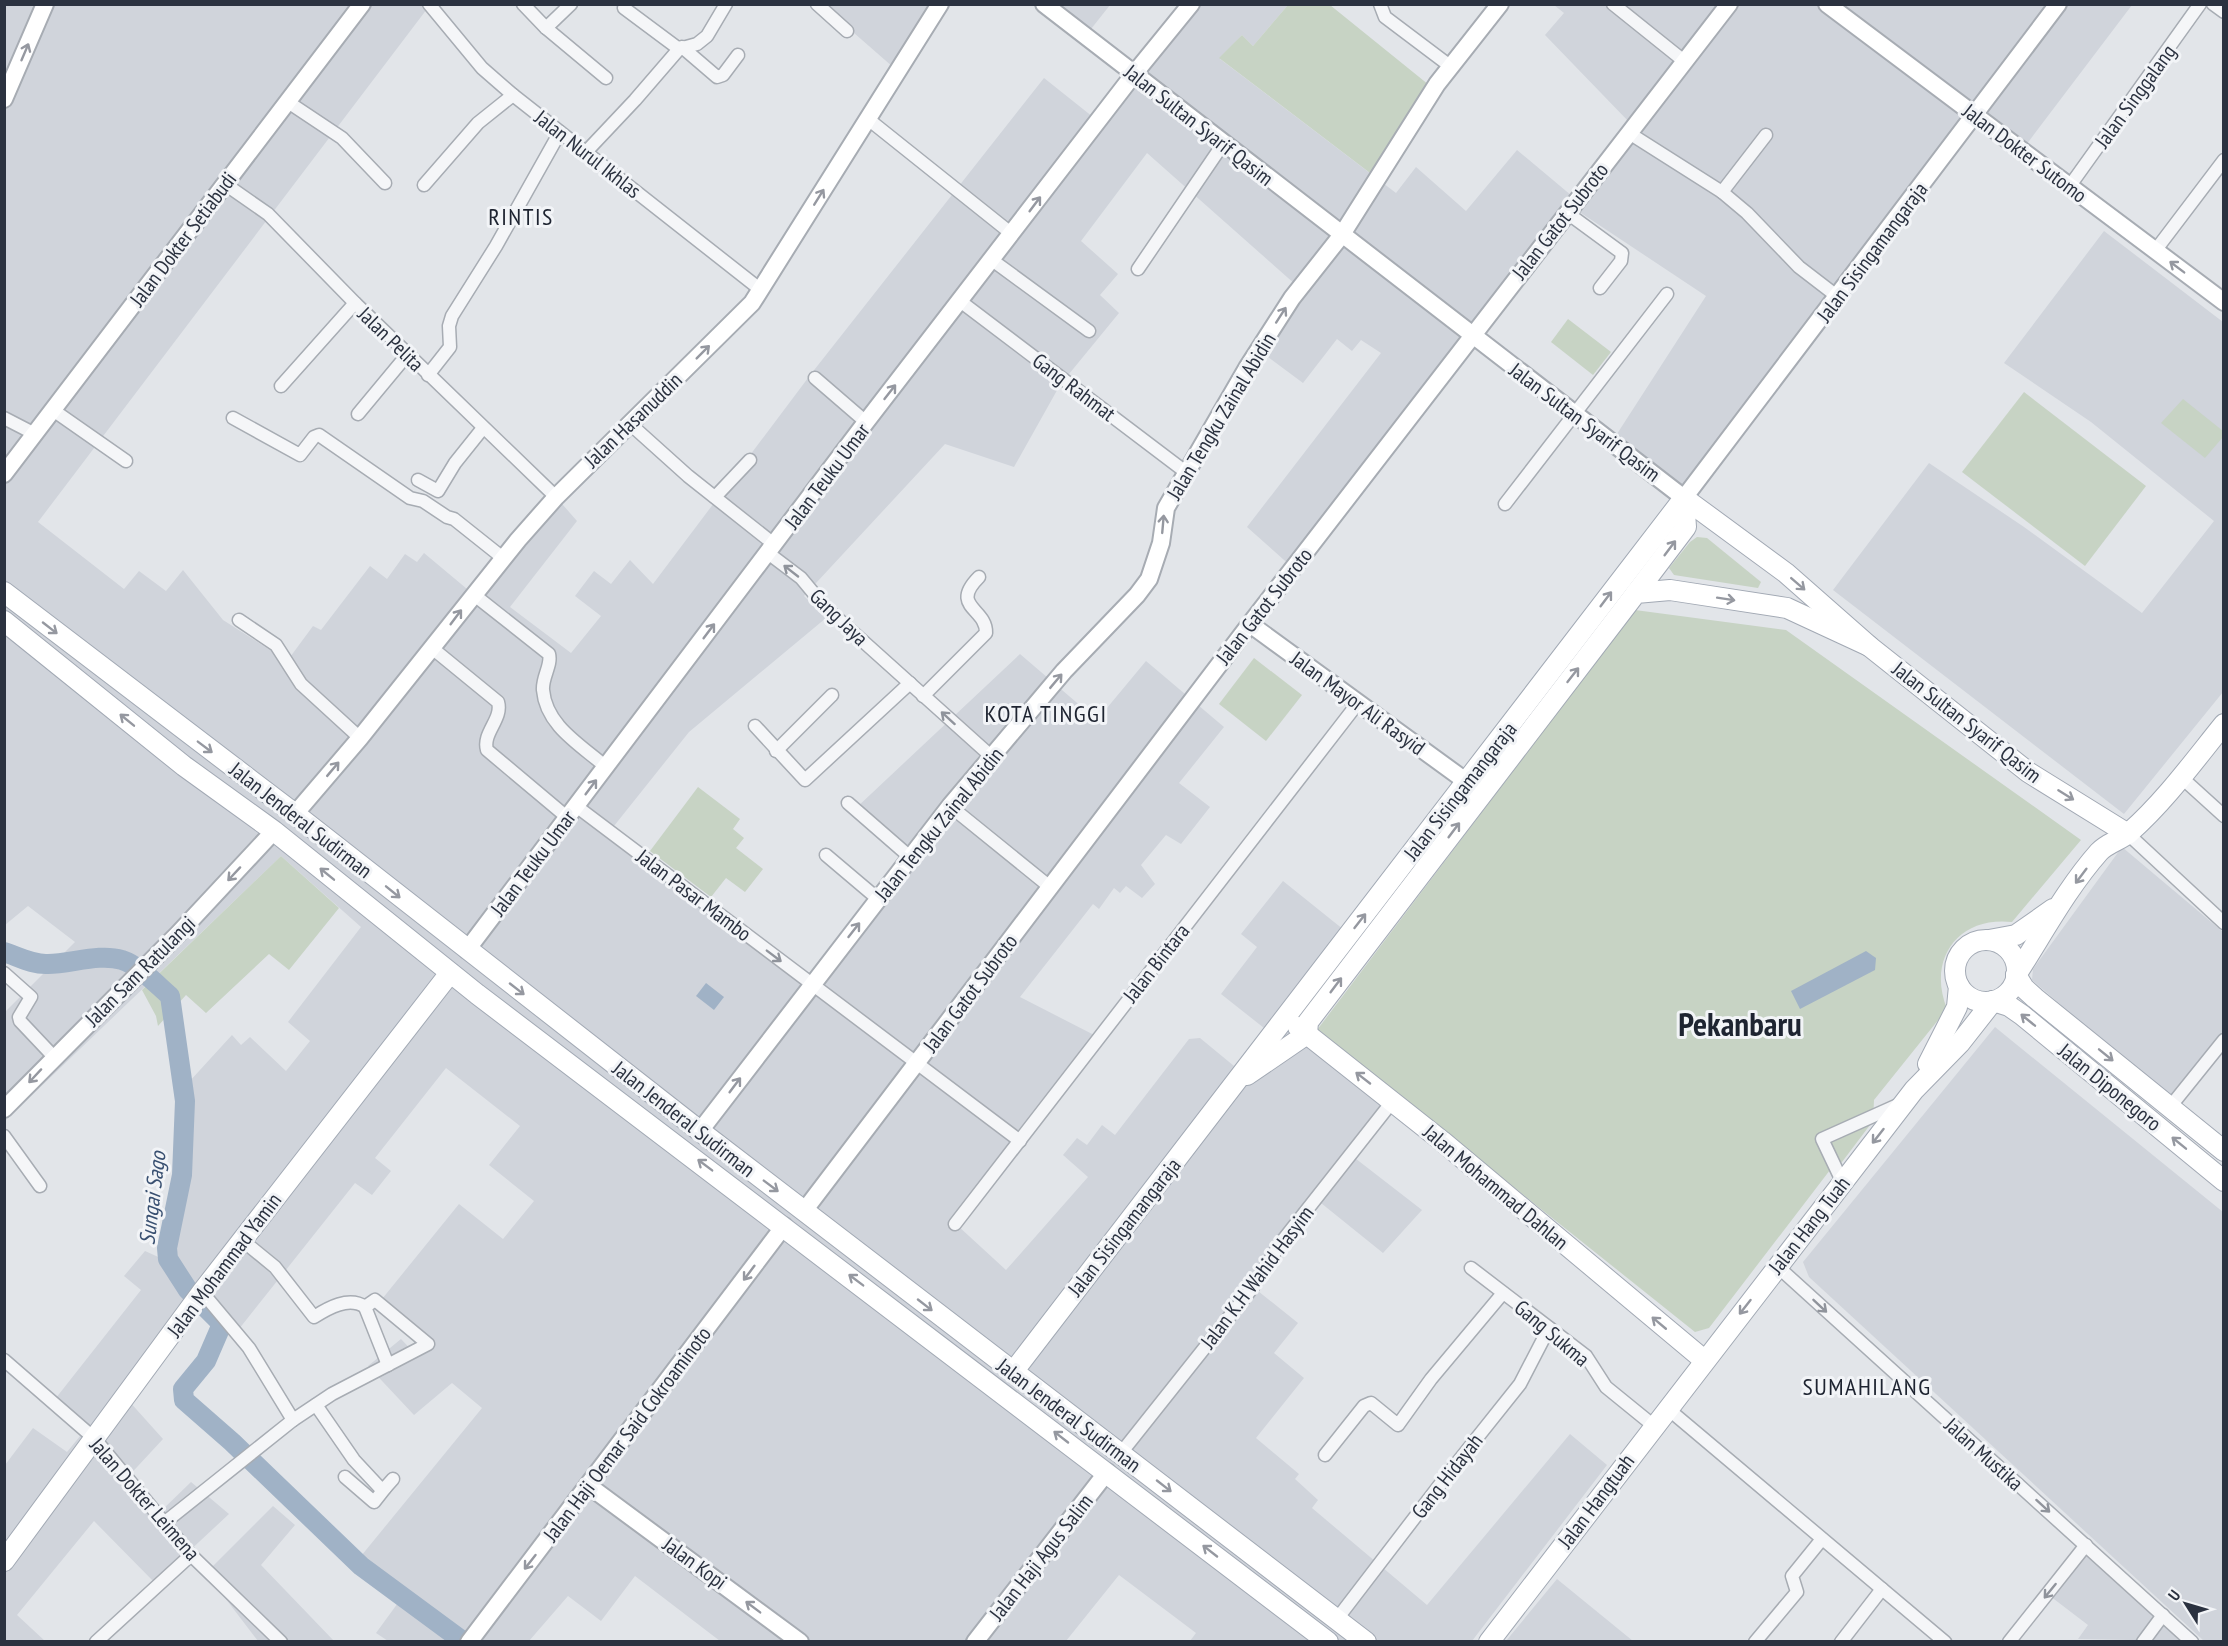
<svg xmlns="http://www.w3.org/2000/svg" width="2228" height="1646" font-family="'PT Sans Narrow',sans-serif">
	<rect width="100%" height="100%" fill="#e2e5e9"/>
	<g fill="#d0d4db">
		<polygon points="5,5 430,5 38,522 124,589 139,571 166,591 183,570 223,620 273,652 282,668 313,626 321,630 370,566 387,579 405,554 417,562 424,553 473,594 556,497 577,521 510,607 571,653 601,616 575,596 594,571 611,584 630,560 653,584 811,374 1044,78 1098,121 1185,5 1288,5 1253,46 1242,35 1220,59 1396,193 1416,167 1466,211 1517,150 1572,196 1630,123 1545,35 1564,13 1554,5 2132,5 2026,145 1975,107 1682,486 1615,437 1706,296 1569,205 1293,568 1247,527 1381,353 1361,340 1352,351 1337,339 1303,383 1256,348 1296,285 1147,153 1081,241 1118,274 1100,295 1119,313 1060,385 1014,467 945,444 804,596 826,618 689,732 610,831 812,984 910,858 855,809 1020,654 1097,720 1146,661 1224,727 1179,783 1210,807 1181,844 1166,835 1141,865 1155,884 1142,898 1126,886 1120,893 1114,888 1099,909 1093,904 1020,997 1098,1037 957,1225 1006,1270 1088,1177 1063,1155 1077,1138 1087,1145 1102,1125 1115,1135 1189,1039 1200,1038 1234,1066 1264,1028 1221,994 1257,947 1241,934 1283,881 1349,934 1285,1017 1396,1104 1351,1155 1422,1210 1383,1253 1316,1199 1253,1287 1298,1323 1274,1353 1304,1378 1256,1438 1299,1474 1295,1479 1318,1500 1312,1508 1427,1605 1570,1434 1607,1465 1472,1641 1190,1641 1196,1633 1119,1575 1066,1641 720,1641 635,1576 601,1621 568,1596 529,1641 388,1641 376,1633 403,1596 357,1561 482,1408 452,1383 414,1415 368,1366 401,1339 416,1355 428,1344 378,1304 459,1204 503,1239 534,1201 489,1165 520,1126 446,1068 375,1158 391,1171 372,1195 355,1183 239,1329 206,1297 128,1400 163,1439 125,1480 158,1514 191,1482 229,1514 155,1583 94,1521 17,1615 45,1641 5,1641 5,1465 33,1428 67,1452 85,1430 52,1403 141,1290 124,1276 145,1251 165,1260 175,1196 178,1094 232,1035 241,1045 250,1037 286,1071 310,1041 288,1022 361,927 281,856 5,1121 5,1012 75,942 28,906 5,925"/>
		<polygon points="822,5 931,5 893,67"/>
		<polygon points="1059,5 1110,5 1091,29"/>
		<polygon points="2104,231 2223,322 2223,692 2124,814 1833,590 1929,463 2024,527 2142,613 2214,521 2091,422 2004,363"/>
		<polygon points="2122,847 2223,932 2223,1031 2170,1099 2032,980 2033,969"/>
		<polygon points="1995,1027 2223,1212 2223,1641 2204,1641 1809,1277 1803,1262"/>
		<polygon points="273,1506 295,1525 261,1565 334,1641 258,1641 206,1573"/>
		<polygon points="2084,1552 2182,1641 2078,1639 2088,1625 2050,1596"/>
		<polygon points="1557,1579 1633,1641 1506,1641"/>
	</g>
	<g fill="#c7d3c4">
		<polygon points="1288,5 1330,5 1429,85 1370,173 1219,58 1242,35 1253,46"/>
		<polygon points="1568,319 1611,352 1593,375 1551,342"/>
		<polygon points="2024,392 2146,486 2085,566 1962,472"/>
		<polygon points="2183,399 2223,431 2223,437 2205,458 2161,423"/>
		<polygon points="1697,537 1707,538 1761,582 1758,588 1674,575 1669,568 1690,542"/>
		<path d="M1635,610L1786,630L2081,840L2012,922C1958,916 1927,959 1947,1009L1874,1100L1873,1121L1842,1162L1830,1170L1709,1328L1695,1332L1317,1030Z"/>
		<polygon points="1254,658 1302,695 1266,741 1219,704"/>
		<polygon points="698,787 740,819 733,829 744,838 736,848 763,869 745,892 726,878 711,897 650,851"/>
		<polygon points="281,856 339,908 289,970 269,954 206,1013 186,995 158,1026 156,1016 142,990"/>
	</g>
	<g fill="#a0b2c6">
		<polygon points="1866,951 1876,958 1875,970 1800,1009 1791,991"/>
		<polygon points="706,983 724,997 714,1010 696,996"/>
	</g>
	<g fill="none" stroke-linecap="round" stroke-linejoin="round">
		<path stroke="#a0b2c6" stroke-width="20" d="M4,952C19,957 33,965 48,964C71,964 99,953 122,960C140,966 156,984 170,996L185,1101L182,1175L167,1248L168,1259L188,1290L222,1324L206,1361L183,1389L184,1400L232,1442L361,1566L464,1642"/>
		<defs>
			<g id="street">
				<polyline points="429,4 482,68 513,95 761,290"/>
				<polyline points="523,4 546,28 606,78"/>
				<polyline points="817,4 847,31"/>
				<polyline points="1380,4 1385,17 1450,66"/>
				<polyline points="1613,4 1684,61"/>
				<polyline points="2213,4 2224,12"/>
				<polyline points="624,8 679,49"/>
				<polyline points="546,28 571,4"/>
				<polyline points="682,47 717,77 723,75 738,55"/>
				<polyline points="288,102 342,138 385,183"/>
				<polyline points="868,119 1012,234"/>
				<polyline points="1629,133 1722,192 1747,213 1799,267 1838,297"/>
				<polyline points="585,153 635,100 679,49 697,44 707,36 726,4"/>
				<polyline points="225,184 268,214 355,303 556,497"/>
				<polyline points="424,185 478,123 513,95"/>
				<polyline points="2069,187 2200,4"/>
				<polyline points="1722,192 1766,135"/>
				<polyline points="1566,212 1622,253 1621,261 1600,288"/>
				<polyline points="2155,251 2224,160"/>
				<polyline points="992,260 1089,331"/>
				<polyline points="1138,269 1223,144"/>
				<polyline points="960,301 1187,473"/>
				<polyline points="428,375 450,347 449,326 452,316 496,246 560,132"/>
				<polyline points="815,378 866,422"/>
				<polyline points="281,386 355,303"/>
				<polyline points="53,410 126,461"/>
				<polyline points="358,414 407,355"/>
				<polyline points="4,418 35,434"/>
				<polyline points="233,418 300,455 314,437 319,435 410,498 423,501 447,517 454,519 503,558"/>
				<polyline points="629,423 688,476 775,545"/>
				<polyline points="418,480 438,491 455,463 483,428"/>
				<polyline points="715,497 750,460"/>
				<polyline points="1505,504 1667,294"/>
				<polyline points="768,553 801,578 826,608 992,757"/>
				<path d="M473,594L549,654C552,665 542,677 543,690C546,726 581,745 606,767"/>
				<polyline points="239,620 276,645 301,684 360,738"/>
				<path d="M432,648L498,702C503,719 482,733 487,750L568,818"/>
				<path d="M923,696L986,633C987,608 949,607 979,577"/>
				<polyline points="755,726 805,780 910,683"/>
				<polyline points="776,751 832,695"/>
				<polyline points="2181,777 2224,816"/>
				<polyline points="848,803 910,857"/>
				<polyline points="576,806 1020,1141"/>
				<polyline points="950,806 1050,887"/>
				<polyline points="2128,834 2224,923"/>
				<polyline points="826,855 878,899"/>
				<polyline points="4,973 31,997 19,1017 20,1021 54,1057"/>
				<polyline points="2170,1107 2224,1040"/>
				<polyline points="4,1136 40,1186"/>
				<polyline points="1842,1181 1822,1139 1900,1104"/>
				<polyline points="955,1224 1358,703"/>
				<polyline points="1777,1266 2192,1642"/>
				<polyline points="1471,1268 1586,1356 1606,1387 1654,1426"/>
				<polyline points="202,1292 249,1348 293,1420"/>
				<polyline points="365,1307 388,1365"/>
				<polyline points="4,1360 95,1439 191,1555 281,1642"/>
				<polyline points="316,1405 354,1460 381,1489 385,1488 393,1479"/>
				<polyline points="1667,1408 1945,1642"/>
				<polyline points="1121,1453 1253,1287 1280,1244 1388,1107 1396,1104"/>
				<polyline points="1325,1455 1364,1406 1371,1403 1398,1425 1431,1379 1503,1293"/>
				<polyline points="345,1477 374,1502 385,1488"/>
				<path d="M164,1523L293,1420L332,1394L428,1344L375,1300L365,1307C349,1296 328,1308 314,1317L275,1267L242,1240"/>
				<polyline points="1337,1619 1445,1478 1520,1384 1549,1328"/>
				<polyline points="96,1642 191,1555"/>
				<polyline points="1755,1642 1797,1592 1792,1576 1822,1539"/>
				<polyline points="1841,1642 1882,1589"/>
				<polyline points="2009,1642 2086,1545"/>
				<polyline points="2143,1642 2163,1615"/>
			</g>
			<g id="secondary">
				<polyline points="1044,4 1684,498 2058,4"/>
				<polyline points="1827,4 2224,302"/>
				<polyline points="4,99 45,4"/>
				<polyline points="4,474 362,4"/>
				<polyline points="1250,624 1467,782"/>
				<polyline points="295,814 360,738 518,540 556,497 752,303 940,4"/>
				<polyline points="467,950 866,422 1134,74 1191,4"/>
				<polyline points="4,1109 178,934 274,831"/>
				<polyline points="700,1131 950,806 1064,671 1137,595 1149,579 1161,543 1166,508 1247,368 1292,298 1341,236 1437,84 1500,4"/>
				<polyline points="804,1211 1250,624 1729,4"/>
				<polyline points="589,1486 800,1642"/>
				<polyline points="469,1642 784,1226"/>
				<polyline points="975,1642 1107,1472"/>
			</g>
			<g id="primary">
				<polyline points="1684,498 1786,573 1869,646 2028,772 2128,834"/>
				<polyline points="4,592 295,814 700,1131 1366,1642"/>
				<polyline points="1636,593 1686,527 1684,498"/>
				<polyline points="4,621 184,766 274,831 477,994 1328,1642"/>
				<polyline points="1989,940 2016,935 2053,909"/>
				<circle cx="1986" cy="971" r="31"/>
				<path d="M2016,975C2042,935 2067,888 2099,852C2107,843 2121,840 2130,832C2165,801 2194,761 2224,724"/>
				<polyline points="2016,975 2024,988 2035,998 2224,1151"/>
				<polyline points="1993,1001 2009,1006 2022,1015 2224,1181"/>
				<polyline points="1298,1027 1442,1141 1704,1360"/>
				<polyline points="1928,1064 1957,1007 1959,986"/>
				<polyline points="1247,1075 1307,1034 1308,1022 1636,593 1670,590 1787,608 1869,646"/>
				<polyline points="1013,1372 1684,498"/>
				<polyline points="4,1561 202,1292 450,973"/>
				<polyline points="1489,1642 1914,1090 1960,1043 1993,1001"/>
			</g>
		</defs>
		<use href="#street" stroke="#a7acb3" stroke-width="15"/>
		<use href="#secondary" stroke="#a7acb3" stroke-width="20"/>
		<use href="#primary" stroke="#a2a9b4" stroke-width="22"/>
		<use href="#street" stroke="#f5f6f8" stroke-width="12"/>
		<use href="#secondary" stroke="#fff" stroke-width="16"/>
		<use href="#primary" stroke="#fff" stroke-width="20"/>
	</g>
	<defs><path id="oneway-shaft" d="M-6 0H5M1.5-3L5.5 0L1.5 3" fill="none" stroke-width="1.6" stroke-linecap="round" stroke-linejoin="round" transform="scale(1.5)"/></defs>
	<g stroke="#9598a0">
		<use href="#oneway-shaft" transform="translate(25 52) rotate(-67)"/>
		<use href="#oneway-shaft" transform="translate(819 197) rotate(-58)"/>
		<use href="#oneway-shaft" transform="translate(1035 204) rotate(-53)"/>
		<use href="#oneway-shaft" transform="translate(2177 267) rotate(-143)"/>
		<use href="#oneway-shaft" transform="translate(1281 315) rotate(-57)"/>
		<use href="#oneway-shaft" transform="translate(703 352) rotate(-45)"/>
		<use href="#oneway-shaft" transform="translate(890 392) rotate(-52)"/>
		<use href="#oneway-shaft" transform="translate(1163 524) rotate(-85)"/>
		<use href="#oneway-shaft" transform="translate(1670 548) rotate(-53)"/>
		<use href="#oneway-shaft" transform="translate(1798 584) rotate(41)"/>
		<use href="#oneway-shaft" transform="translate(1606 599) rotate(-53)"/>
		<use href="#oneway-shaft" transform="translate(1726 599) rotate(9)"/>
		<use href="#oneway-shaft" transform="translate(456 617) rotate(-53)"/>
		<use href="#oneway-shaft" transform="translate(50 628) rotate(38)"/>
		<use href="#oneway-shaft" transform="translate(709 631) rotate(-53)"/>
		<use href="#oneway-shaft" transform="translate(1573 675) rotate(-52)"/>
		<use href="#oneway-shaft" transform="translate(1056 681) rotate(-50)"/>
		<use href="#oneway-shaft" transform="translate(127 720) rotate(-141)"/>
		<use href="#oneway-shaft" transform="translate(205 747) rotate(37)"/>
		<use href="#oneway-shaft" transform="translate(333 769) rotate(-50)"/>
		<use href="#oneway-shaft" transform="translate(591 787) rotate(-53)"/>
		<use href="#oneway-shaft" transform="translate(2066 795) rotate(32)"/>
		<use href="#oneway-shaft" transform="translate(1454 830) rotate(-53)"/>
		<use href="#oneway-shaft" transform="translate(234 874) rotate(133)"/>
		<use href="#oneway-shaft" transform="translate(327 874) rotate(-141)"/>
		<use href="#oneway-shaft" transform="translate(2081 876) rotate(127)"/>
		<use href="#oneway-shaft" transform="translate(393 892) rotate(39)"/>
		<use href="#oneway-shaft" transform="translate(1360 921) rotate(-52)"/>
		<use href="#oneway-shaft" transform="translate(854 930) rotate(-52)"/>
		<use href="#oneway-shaft" transform="translate(1336 985) rotate(-53)"/>
		<use href="#oneway-shaft" transform="translate(517 989) rotate(38)"/>
		<use href="#oneway-shaft" transform="translate(2028 1020) rotate(-141)"/>
		<use href="#oneway-shaft" transform="translate(2106 1055) rotate(39)"/>
		<use href="#oneway-shaft" transform="translate(35 1076) rotate(133)"/>
		<use href="#oneway-shaft" transform="translate(1363 1078) rotate(-142)"/>
		<use href="#oneway-shaft" transform="translate(735 1085) rotate(-53)"/>
		<use href="#oneway-shaft" transform="translate(1878 1136) rotate(128)"/>
		<use href="#oneway-shaft" transform="translate(2179 1143) rotate(-141)"/>
		<use href="#oneway-shaft" transform="translate(705 1165) rotate(-143)"/>
		<use href="#oneway-shaft" transform="translate(771 1186) rotate(37)"/>
		<use href="#oneway-shaft" transform="translate(749 1273) rotate(127)"/>
		<use href="#oneway-shaft" transform="translate(856 1280) rotate(-143)"/>
		<use href="#oneway-shaft" transform="translate(925 1305) rotate(38)"/>
		<use href="#oneway-shaft" transform="translate(1745 1307) rotate(128)"/>
		<use href="#oneway-shaft" transform="translate(1659 1323) rotate(-140)"/>
		<use href="#oneway-shaft" transform="translate(1061 1437) rotate(-142)"/>
		<use href="#oneway-shaft" transform="translate(1164 1486) rotate(38)"/>
		<use href="#oneway-shaft" transform="translate(1210 1551) rotate(-142)"/>
		<use href="#oneway-shaft" transform="translate(530 1562) rotate(128)"/>
		<use href="#oneway-shaft" transform="translate(753 1607) rotate(-143)"/>
	</g>
	<g stroke="#90949c">
		<use href="#oneway-shaft" transform="translate(791 571) rotate(-142)"/>
		<use href="#oneway-shaft" transform="translate(948 718) rotate(-138)"/>
		<use href="#oneway-shaft" transform="translate(774 956) rotate(37)"/>
		<use href="#oneway-shaft" transform="translate(1820 1306) rotate(43)"/>
		<use href="#oneway-shaft" transform="translate(2043 1506) rotate(42)"/>
		<use href="#oneway-shaft" transform="translate(2050 1591) rotate(129)"/>
	</g>
	<g text-anchor="middle" dominant-baseline="central" stroke-width="6" stroke-linejoin="round" paint-order="stroke">
		<g font-size="21" fill="#2b3240" stroke="#f2f4f7">
			<text transform="translate(2135 96) rotate(-54)">Jalan Singgalang</text>
			<text transform="translate(1199 125) rotate(38)">Jalan Sultan Syarif Qasim</text>
			<text transform="translate(2025 153) rotate(37)">Jalan Dokter Sutomo</text>
			<text transform="translate(588 154) rotate(38)">Jalan Nurul Ikhlas</text>
			<text transform="translate(1560 221) rotate(-52)">Jalan Gatot Subroto</text>
			<text transform="translate(183 239) rotate(-53)">Jalan Dokter Setiabudi</text>
			<text transform="translate(1872 252) rotate(-53)">Jalan Sisingamangaraja</text>
			<text transform="translate(391 339) rotate(44)">Jalan Pelita</text>
			<text transform="translate(1074 387) rotate(37)">Gang Rahmat</text>
			<text transform="translate(1221 416) rotate(-59)">Jalan Tengku Zainal Abidin</text>
			<text transform="translate(633 420) rotate(-44)">Jalan Hasanuddin</text>
			<text transform="translate(1585 422) rotate(37)">Jalan Sultan Syarif Qasim</text>
			<text transform="translate(827 476) rotate(-53)">Jalan Teuku Umar</text>
			<text transform="translate(1264 606) rotate(-52)">Jalan Gatot Subroto</text>
			<text transform="translate(839 617) rotate(44)">Gang Jaya</text>
			<text transform="translate(1358 703) rotate(36)">Jalan Mayor Ali Rasyid</text>
			<text transform="translate(1967 722) rotate(38)">Jalan Sultan Syarif Qasim</text>
			<text transform="translate(1460 791) rotate(-52)">Jalan Sisingamangaraja</text>
			<text transform="translate(301 820) rotate(38)">Jalan Jenderal Sudirman</text>
			<text transform="translate(939 824) rotate(-51)">Jalan Tengku Zainal Abidin</text>
			<text transform="translate(533 863) rotate(-53)">Jalan Teuku Umar</text>
			<text transform="translate(694 895) rotate(37)">Jalan Pasar Mambo</text>
			<text transform="translate(1156 963) rotate(-52)">Jalan Bintara</text>
			<text transform="translate(140 971) rotate(-45)">Jalan Sam Ratulangi</text>
			<text transform="translate(970 993) rotate(-53)">Jalan Gatot Subroto</text>
			<text transform="translate(2110 1087) rotate(39)">Jalan Diponegoro</text>
			<text transform="translate(684 1119) rotate(38)">Jalan Jenderal Sudirman</text>
			<text transform="translate(1496 1187) rotate(40)">Jalan Mohammad Dahlan</text>
			<text transform="translate(1809 1225) rotate(-52)">Jalan Hang Tuah</text>
			<text transform="translate(1124 1227) rotate(-52)">Jalan Sisingamangaraja</text>
			<text transform="translate(224 1265) rotate(-53)">Jalan Mohammad Yamin</text>
			<text transform="translate(1257 1277) rotate(-53)">Jalan K.H Wahid Hasyim</text>
			<text transform="translate(1552 1333) rotate(40)">Gang Sukma</text>
			<text transform="translate(1069 1415) rotate(37)">Jalan Jenderal Sudirman</text>
			<text transform="translate(627 1434) rotate(-53)">Jalan Haji Oemar Said Cokroaminoto</text>
			<text transform="translate(1984 1454) rotate(42)">Jalan Mustika</text>
			<text transform="translate(1447 1476) rotate(-52)">Gang Hidayah</text>
			<text transform="translate(145 1499) rotate(49)">Jalan Dokter Leimena</text>
			<text transform="translate(1596 1501) rotate(-53)">Jalan Hangtuah</text>
			<text transform="translate(1041 1557) rotate(-52)">Jalan Haji Agus Salim</text>
			<text transform="translate(695 1563) rotate(36)">Jalan Kopi</text>
		</g>
		<g font-size="22" font-style="italic" fill="#395071" stroke="#f2f4f7">
			<text transform="translate(152 1198) rotate(-83)">Sungai Sago</text>
		</g>
		<g font-size="24" letter-spacing="1.5" fill="#1e2431" stroke="#f2f4f7">
			<text x="521" y="216">RINTIS</text>
			<text x="1046" y="713">KOTA TINGGI</text>
			<text x="1867" y="1386">SUMAHILANG</text>
		</g>
		<g font-size="33" font-weight="bold" fill="#1e2431" stroke="#f2f4f7">
			<text x="1740" y="1023">Pekanbaru</text>
		</g>
	</g>
	<rect width="2228" height="1646" fill="none" stroke="#2b3240" stroke-width="12"/>
	<g transform="translate(2186 1604) rotate(307)" stroke="#f2f4f7" stroke-width="4.5" paint-order="stroke">
	<path d="M0-4.5L10 22L0 15L-10 22Z" fill="#2b3240"/>
	<text y="-9" font-size="16" font-weight="bold" text-anchor="middle" fill="#2b3240">U</text>
	</g>
</svg>
